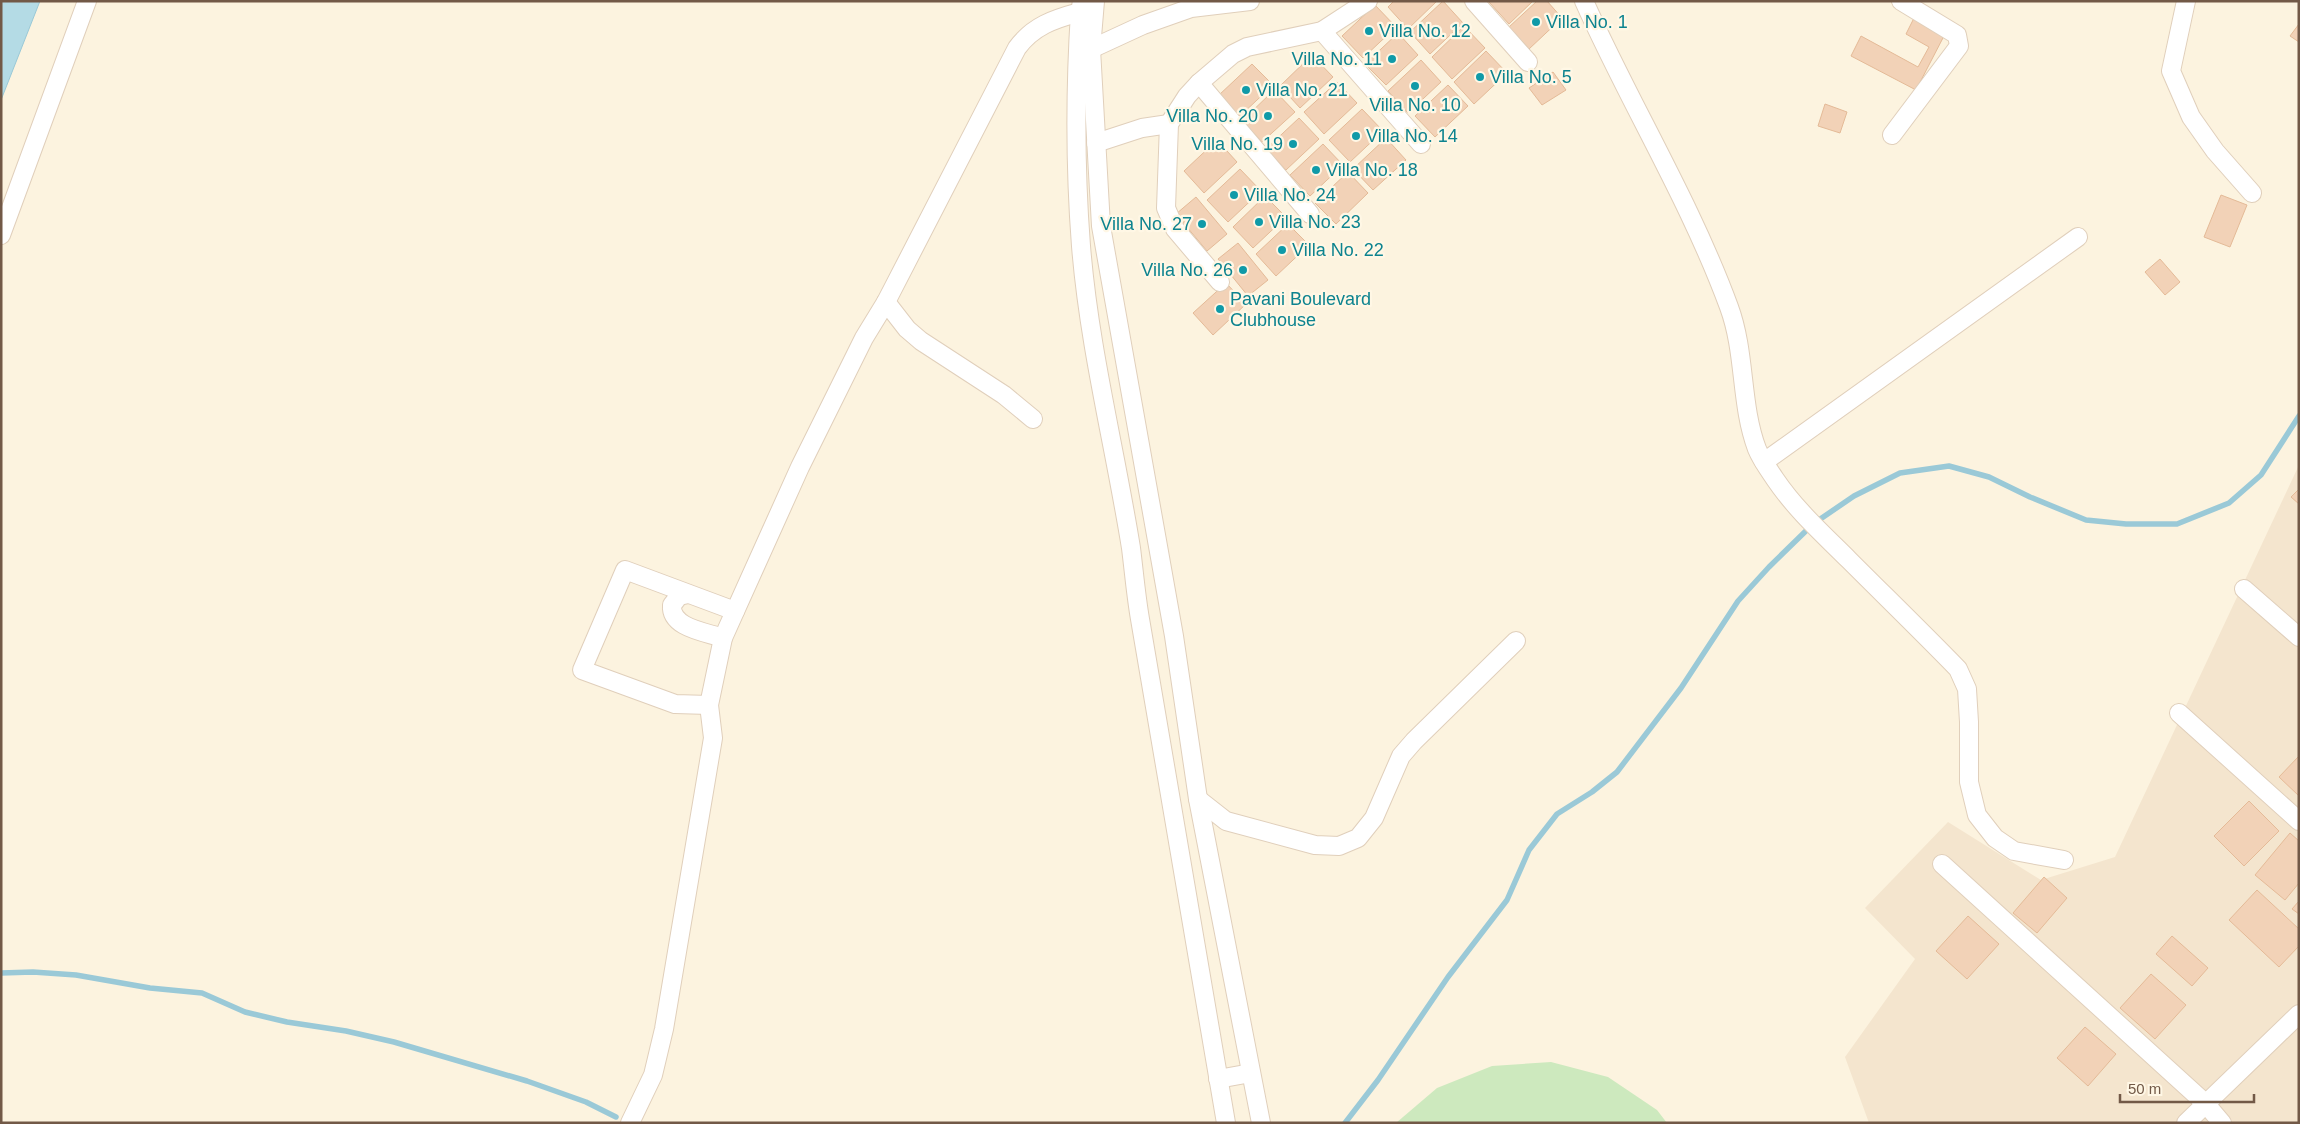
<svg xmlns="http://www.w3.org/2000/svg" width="2300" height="1124" font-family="Arial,sans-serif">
	<rect width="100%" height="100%" fill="#fcf3df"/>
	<polygon fill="#f4e5ce" points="2299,465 2299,1123 1869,1123 1845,1057 1915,959 1865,908 1948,822 2041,880 2115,857"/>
	<polygon fill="#cde9be" points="1551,1062 1608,1077 1657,1110 1667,1123 1396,1123 1437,1088 1492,1066"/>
	<polygon fill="#b4dbe5" stroke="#9ac9d7" points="1,1 40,1 1,100"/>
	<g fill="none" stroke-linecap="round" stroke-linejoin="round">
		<g stroke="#9ac9d7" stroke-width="5.5">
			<polyline points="1,973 33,972 76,975 150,988 202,993 245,1012 287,1022 346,1031 394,1042 527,1081 586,1102 616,1117"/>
			<polyline points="1345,1123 1378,1080 1448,977 1507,900 1529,850 1557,814 1592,792 1617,772 1681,688 1738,601 1769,567 1813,524 1854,496 1900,473 1949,466 1989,477 2030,497 2086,520 2126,524 2177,524 2229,503 2261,475 2299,416"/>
		</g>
	</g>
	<g fill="#f2d2b7" stroke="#e4ba97">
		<polygon points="1394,1 1437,1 1408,29 1388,7"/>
		<polygon points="1443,1 1463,23 1430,54 1410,32"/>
		<polygon points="1490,1 1533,1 1509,24 1489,2"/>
		<polygon points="1537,1 1547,1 1562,18 1529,49 1509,27"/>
		<polygon points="1375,5 1396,27 1363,58 1342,36"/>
		<polygon points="1914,18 1945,34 1916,90 1851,56 1861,36 1918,67 1929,47 1906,34"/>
		<polygon points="2299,24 2299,42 2290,36"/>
		<polygon points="1464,26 1485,48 1452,79 1432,57"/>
		<polygon points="1398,33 1418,55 1386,85 1365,64"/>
		<polygon points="1486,51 1507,73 1474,104 1454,82"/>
		<polygon points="1312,55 1333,77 1300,108 1280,86"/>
		<polygon points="1421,60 1441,82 1408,113 1388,91"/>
		<polygon points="1252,64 1273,85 1240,116 1219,95"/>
		<polygon points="1553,72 1566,90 1542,105 1529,88"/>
		<polygon points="1337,82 1357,103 1324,134 1304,112"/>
		<polygon points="1448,85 1468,106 1435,137 1415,116"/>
		<polygon points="1274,90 1295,112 1262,142 1242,121"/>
		<polygon points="1825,104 1847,112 1840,133 1818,126"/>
		<polygon points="1362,109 1383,131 1350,162 1329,140"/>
		<polygon points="1299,118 1319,139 1286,170 1266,149"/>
		<polygon points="1386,138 1406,160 1373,190 1353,169"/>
		<polygon points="1217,140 1237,162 1204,193 1184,171"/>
		<polygon points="1323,144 1343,165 1310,196 1290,175"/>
		<polygon points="1240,169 1261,191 1228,222 1207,200"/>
		<polygon points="1348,172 1368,193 1336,224 1315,203"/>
		<polygon points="2221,195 2247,205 2230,247 2204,237"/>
		<polygon points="1265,196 1286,217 1253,248 1233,227"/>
		<polygon points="1196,197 1227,234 1207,251 1176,214"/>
		<polygon points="1288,224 1309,245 1276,276 1256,254"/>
		<polygon points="1238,243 1268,280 1248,296 1218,259"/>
		<polygon points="2160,259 2180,282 2165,295 2145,272"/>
		<polygon points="1226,283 1246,304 1213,335 1193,313"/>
		<polygon points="2299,489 2299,504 2291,497"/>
		<polygon points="2299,756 2299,796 2279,777"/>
		<polygon points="2249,801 2279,831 2244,866 2214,836"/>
		<polygon points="2290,833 2299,841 2299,883 2285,900 2255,875"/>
		<polygon points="2044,877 2067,898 2037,933 2013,913"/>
		<polygon points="2257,890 2299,929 2299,946 2279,967 2229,920"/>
		<polygon points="2299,901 2299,914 2292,909"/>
		<polygon points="1968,916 1999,944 1967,979 1936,951"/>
		<polygon points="2172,936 2208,968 2192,986 2156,954"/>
		<polygon points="2151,974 2186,1005 2155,1039 2120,1008"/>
		<polygon points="2085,1027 2116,1054 2088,1086 2057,1058"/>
	</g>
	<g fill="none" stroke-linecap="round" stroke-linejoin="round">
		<defs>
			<g id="minor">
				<polyline points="1095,1 1091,49 1101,226 1174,636 1198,799 1261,1123"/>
				<polyline points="1474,1 1528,62"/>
				<path d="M1584,1C1630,104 1690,201 1729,307C1746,353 1740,404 1757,449C1761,459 1769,470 1775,479C1796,510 1823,534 1849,560C1885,596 1922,632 1958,669L1967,689L1969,722V782L1977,815L1995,838L2014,851L2064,860"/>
				<polyline points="2186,1 2171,71 2191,117 2215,151 2252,193"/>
				<path d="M1080,12C1075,91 1075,168 1081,246C1089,347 1115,448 1131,548C1134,572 1136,596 1140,619L1226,1123"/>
				<polyline points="1322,31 1421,144"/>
				<polyline points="1091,49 1143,25 1191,8 1250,1"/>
				<polyline points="1199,83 1310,214"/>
				<polyline points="1892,135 1959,46 1957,35 1901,1"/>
				<polyline points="1096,143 1142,128 1169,124"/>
				<polyline points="1,235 87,1"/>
				<polyline points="1220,282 1175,229 1166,208 1169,124 1187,96 1199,83 1233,54 1247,47 1322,31 1368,1"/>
				<polyline points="886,302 907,329 921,341 1004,395 1033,419"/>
				<polyline points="1764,462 2078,237"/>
				<polyline points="2244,589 2299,637"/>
				<path d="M688,594L679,596L672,605C670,628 706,632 723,638"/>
				<polyline points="709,705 675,704 582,670 625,570 735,611"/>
				<polyline points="2179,713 2299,821"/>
				<polyline points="1198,799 1226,821 1315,845 1339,846 1358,838 1374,818 1401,756 1414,741 1516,641"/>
				<polyline points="1942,864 2205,1103 2222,1123"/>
				<polyline points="1218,1079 1251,1073"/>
				<path d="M630,1123L653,1075L664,1029L713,738L709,705L723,638L800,467L864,338L886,302L1017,48C1033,26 1054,19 1080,12L1082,1"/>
				<polyline points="2186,1123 2299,1014"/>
			</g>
		</defs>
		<use href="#minor" stroke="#e0cfbb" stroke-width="20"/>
		<use href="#minor" stroke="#fff" stroke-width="18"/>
	</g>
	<g fill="#0f9aa8" stroke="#fff7e5" stroke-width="2">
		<circle cx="1536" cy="22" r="5"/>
		<circle cx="1369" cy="31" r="5"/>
		<circle cx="1392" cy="59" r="5"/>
		<circle cx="1480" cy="77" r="5"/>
		<circle cx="1415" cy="86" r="5"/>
		<circle cx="1246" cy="90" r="5"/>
		<circle cx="1268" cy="116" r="5"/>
		<circle cx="1356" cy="136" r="5"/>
		<circle cx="1293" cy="144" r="5"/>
		<circle cx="1316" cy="170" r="5"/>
		<circle cx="1234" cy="195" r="5"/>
		<circle cx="1259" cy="222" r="5"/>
		<circle cx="1202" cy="224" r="5"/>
		<circle cx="1282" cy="250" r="5"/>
		<circle cx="1243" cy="270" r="5"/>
		<circle cx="1220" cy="309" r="5"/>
	</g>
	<g text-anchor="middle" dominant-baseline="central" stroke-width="4.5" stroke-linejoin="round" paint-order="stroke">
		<g font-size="18" fill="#0d838f" stroke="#fff7e5" text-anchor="start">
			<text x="1546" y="22">Villa No. 1</text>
			<text x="1379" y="31">Villa No. 12</text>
			<text x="1382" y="59" text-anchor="end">Villa No. 11</text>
			<text x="1490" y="77">Villa No. 5</text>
			<text x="1256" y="90">Villa No. 21</text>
			<text x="1415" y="105" text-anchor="middle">Villa No. 10</text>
			<text x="1258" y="116" text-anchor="end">Villa No. 20</text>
			<text x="1366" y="136">Villa No. 14</text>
			<text x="1283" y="144" text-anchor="end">Villa No. 19</text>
			<text x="1326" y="170">Villa No. 18</text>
			<text x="1244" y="195">Villa No. 24</text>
			<text x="1269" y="222">Villa No. 23</text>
			<text x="1192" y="224" text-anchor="end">Villa No. 27</text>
			<text x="1292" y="250">Villa No. 22</text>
			<text x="1233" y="270" text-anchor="end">Villa No. 26</text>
			<text x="1230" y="299">Pavani Boulevard<tspan x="1230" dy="21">Clubhouse</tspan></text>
		</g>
	</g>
	<rect width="2300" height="1124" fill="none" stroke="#725947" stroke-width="5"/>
	<path d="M2120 1094v8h134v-8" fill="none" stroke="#725947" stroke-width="2.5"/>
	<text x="2128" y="1094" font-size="15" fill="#725947" stroke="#fff7e5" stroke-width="4" paint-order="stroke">50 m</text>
</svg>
